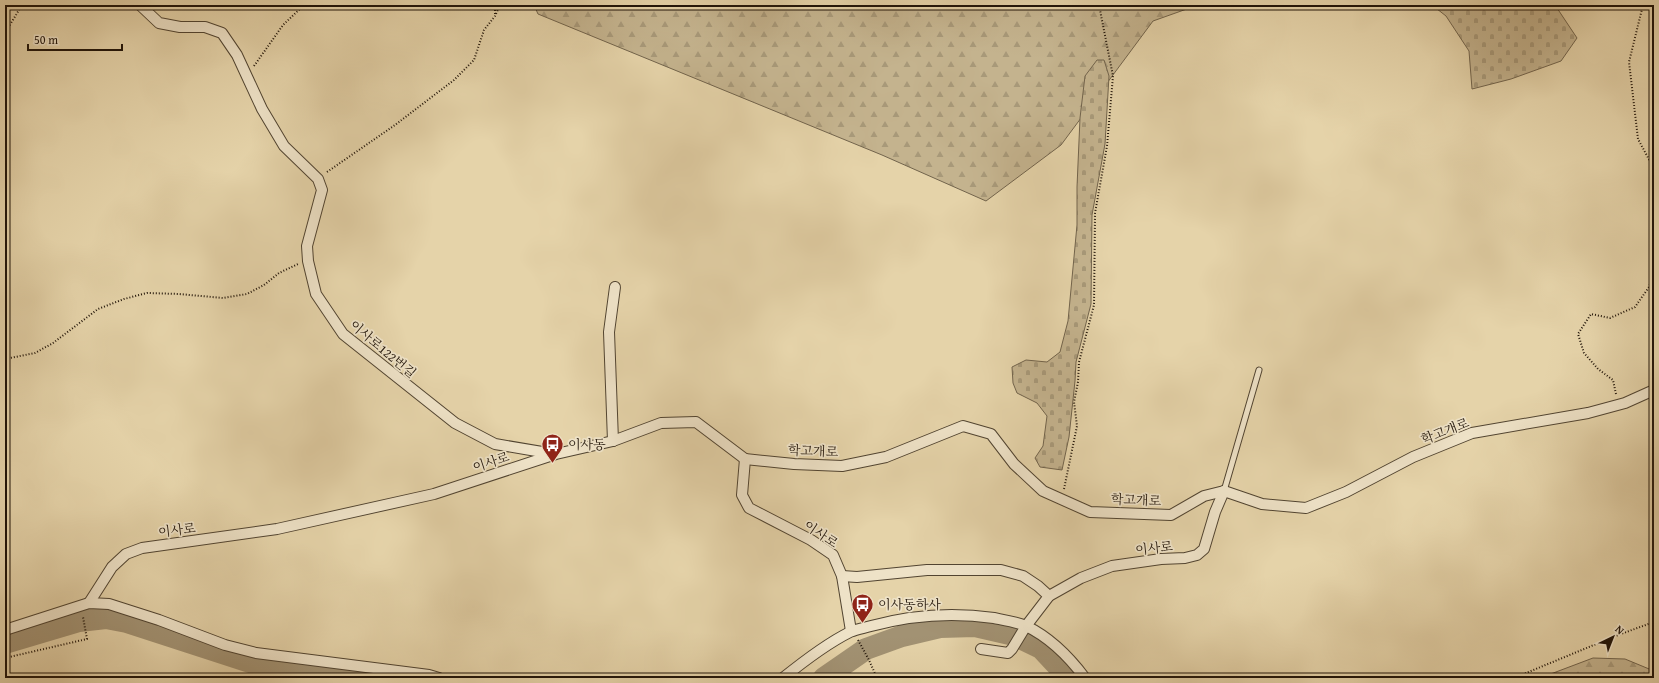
<svg xmlns="http://www.w3.org/2000/svg" width="1659" height="683" font-family="'Gentium Book Plus','Noto Serif KR',serif">
	<defs>
		<pattern id="forest-firs" width="22" height="20" patternUnits="userSpaceOnUse"><rect width="22" height="20" fill="#c4b38e"/><path d="M5 1l3.5 6h-7zM16 11l3.5 6h-7z" fill="#a89979"/></pattern>
		<pattern id="cemetery-stones" width="16" height="16" patternUnits="userSpaceOnUse"><rect width="16" height="16" fill="#c4b38e"/><path d="M2 7V4a2 2 0 0 1 4 0v3zM10 15v-3a2 2 0 0 1 4 0v3z" fill="#a89979"/></pattern>
	</defs>
	<rect width="100%" height="100%" fill="#e5d3a9"/>
	<filter id="stains"><feTurbulence type="fractalNoise" baseFrequency=".005" numOctaves="4"/><feColorMatrix values="0 0 0 0 .2 0 0 0 0 .09 0 0 0 0 .02 0 0 0 .5 -.17"/></filter>
	<radialGradient id="worn" r=".72"><stop offset=".6" stop-color="#630" stop-opacity="0"/><stop offset="1" stop-color="#630" stop-opacity=".3"/></radialGradient>
	<g fill="url(#forest-firs)" stroke="#72644c">
		<polygon points="534,5 1198,5 1153,21 1061,145 986,201 882,155 538,14"/>
		<polygon points="1593,658 1625,659 1654,671 1654,678 1540,678"/>
	</g>
	<g fill="url(#cemetery-stones)" stroke="#72644c">
		<polygon points="1432,5 1555,5 1577,38 1561,61 1511,79 1472,89 1469,51 1446,16"/>
		<polygon points="1097,60 1104,60 1109,76 1105,144 1092,215 1091,304 1076,362 1075,381 1069,437 1062,470 1040,467 1035,458 1043,446 1047,416 1037,403 1017,393 1013,383 1012,367 1026,360 1047,362 1060,352 1068,321 1077,225 1077,187 1080,118 1085,76"/>
	</g>
	<g fill="none" stroke-linecap="round" stroke-linejoin="round">
		<g stroke="#a29273" stroke-width="22">
			<polyline points="5,643 79,621 106,618 127,622 262,666 305,673 367,678"/>
			<polyline points="824,678 866,649 902,636 940,627 975,626 1014,635 1041,648 1069,678"/>
		</g>
		<defs>
			<polyline id="lane" points="1224,491 1259,370"/>
			<g id="street">
				<polyline points="140,5 159,23 180,27 205,27 222,33 237,55 262,109 284,146 318,179 322,190 307,246 308,261 316,294 343,334 455,423 495,444 554,454"/>
				<polyline points="613,441 609,332 615,287"/>
				<polyline points="745,459 794,464 842,466 886,457 963,426 991,434 1014,464 1043,491 1090,512 1171,515 1204,496 1224,491 1262,504 1306,508 1346,492 1413,457 1472,433 1588,413 1625,403 1654,390"/>
				<polyline points="745,459 742,495 749,508 811,540 833,555 842,576 851,631"/>
				<polyline points="842,576 857,577 927,570 1001,570 1023,576 1038,586 1049,596"/>
				<polyline points="89,603 112,567 126,554 142,548 277,529 434,494 556,454 613,441 661,423 696,422 745,459"/>
				<polyline points="5,630 89,603 109,604 159,620 225,645 256,653 429,675 439,678"/>
				<polyline points="981,649 1008,653 1012,649 1026,626 1049,596 1081,578 1112,566 1161,559 1185,558 1197,555 1204,549 1215,512 1224,491"/>
				<path d="M783,678C804,661 826,644 850,632C856,629 864,628 871,626C911,615 953,612 994,618C1004,620 1017,622 1026,626C1049,637 1070,658 1085,678"/>
			</g>
		</defs>
		<use href="#lane" stroke="#514431" stroke-width="7"/>
		<use href="#street" stroke="#514431" stroke-width="12"/>
		<g stroke="#201409" stroke-width="2" stroke-dasharray="1 2" stroke-linecap="butt">
			<polyline points="1643,5 1629,62 1638,139 1652,165 1654,178"/>
			<polyline points="495,14 495,5"/>
			<polyline points="5,33 22,5"/>
			<polyline points="254,66 283,25 304,5"/>
			<polyline points="327,172 395,125 454,80 474,60 484,30 495,16 500,5"/>
			<polyline points="5,359 35,353 53,343 98,309 124,299 147,293 179,294 223,298 247,294 264,285 279,273 298,264"/>
			<polyline points="1616,394 1613,380 1598,369 1584,353 1578,334 1591,314 1610,318 1635,307 1649,287 1654,272"/>
			<polyline points="1064,489 1077,426 1074,402 1078,382 1079,362 1094,305 1095,213 1107,146 1113,76 1099,5"/>
			<polyline points="858,640 869,660 877,678"/>
			<polyline points="5,658 87,639 83,617"/>
			<polyline points="1514,678 1618,635 1654,622"/>
		</g>
		<use href="#lane" stroke="#eee2c7" stroke-width="5"/>
		<use href="#street" stroke="#eee2c7" stroke-width="10"/>
	</g>
	<defs>
		<symbol id="bus-pin" viewBox="-11 -11 22 30"><path d="M0 17L-7.5 6A9.5 9.5 0 1 1 7.5 6Z" fill="#8f2418" stroke="#eee2c7"/><path d="M-5-6H5V4H4V6H2V4H-2V6H-4V4H-5ZM-3.5-4V0h7V-4ZM-3.5 1.2v1.5H-2V1.2ZM2 1.2v1.5H3.5V1.2Z" fill="#fff"/></symbol>
	</defs>
	<g fill-rule="evenodd">
		<use href="#bus-pin" x="540" y="432" width="25" height="34"/>
		<use href="#bus-pin" x="850" y="592" width="25" height="34"/>
	</g>
	<g text-anchor="middle" dominant-baseline="central" stroke-width="3.5" stroke-linejoin="round" paint-order="stroke">
		<g font-size="13" fill="#201409" stroke="#eee2c7">
			<text transform="translate(383 349) rotate(40)">이사로122번길</text>
			<text transform="translate(1445 431) rotate(-21)">학고개로</text>
			<text transform="translate(813 451) rotate(2)">학고개로</text>
			<text transform="translate(491 462) rotate(-18)">이사로</text>
			<text transform="translate(1136 500) rotate(2)">학고개로</text>
			<text transform="translate(177 530) rotate(-7)">이사로</text>
			<text transform="translate(821 534) rotate(34)">이사로</text>
			<text transform="translate(1154 548) rotate(-6)">이사로</text>
		</g>
		<g font-size="13" fill="#201409" stroke="#eee2c7" text-anchor="start">
			<text x="568" y="444">이사동</text>
			<text x="878" y="604">이사동하사</text>
		</g>
	</g>
	<rect width="1659" height="683" fill="none" stroke="#e5d3a9" stroke-width="20"/>
	<rect x="6" y="6" width="1647" height="671" fill="none" stroke="#201409" stroke-width="2"/>
	<rect x="10" y="10" width="1639" height="663" fill="none" stroke="#201409"/>
	<g transform="translate(1613 637) rotate(43)" stroke="#eee2c7" stroke-width="3" paint-order="stroke">
	<path d="M0-3L7 15L0 10L-7 15Z" fill="#201409"/>
	<text y="-6" font-size="11" font-weight="bold" text-anchor="middle" fill="#201409">N</text>
	</g>
	<path d="M28 44v6h94v-6" fill="none" stroke="#201409" stroke-width="2"/>
	<text x="34" y="44" font-size="12" fill="#201409" stroke="#eee2c7" stroke-width="3" paint-order="stroke">50 m</text>
	<rect width="100%" height="100%" filter="url(#stains)"/>
	<rect width="100%" height="100%" fill="url(#worn)"/>
</svg>
